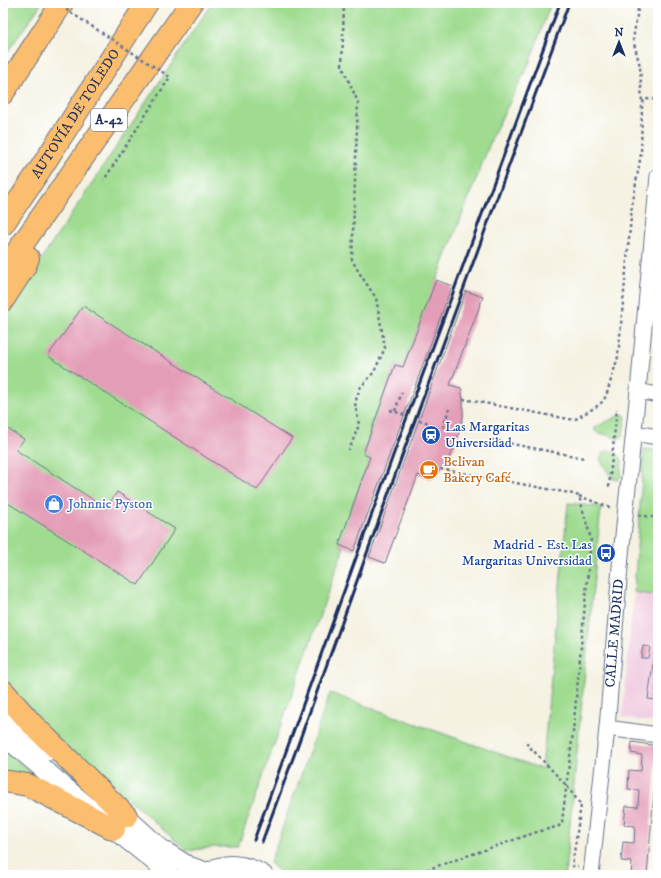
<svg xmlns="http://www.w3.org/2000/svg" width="661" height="878" font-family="'IM FELL DW Pica',serif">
	<rect width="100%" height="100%" fill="#fff"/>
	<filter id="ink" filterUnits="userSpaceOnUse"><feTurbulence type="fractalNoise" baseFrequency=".025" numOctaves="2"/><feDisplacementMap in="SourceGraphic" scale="8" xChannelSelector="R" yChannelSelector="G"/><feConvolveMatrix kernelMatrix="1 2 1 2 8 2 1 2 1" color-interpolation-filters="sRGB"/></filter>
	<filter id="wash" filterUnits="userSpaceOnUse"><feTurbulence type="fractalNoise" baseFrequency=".012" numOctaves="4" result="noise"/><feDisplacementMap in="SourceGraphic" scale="16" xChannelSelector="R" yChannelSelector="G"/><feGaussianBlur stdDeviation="0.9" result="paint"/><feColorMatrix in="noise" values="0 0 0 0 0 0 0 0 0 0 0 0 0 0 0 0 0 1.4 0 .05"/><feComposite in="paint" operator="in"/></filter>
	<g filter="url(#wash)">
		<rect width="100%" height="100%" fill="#f5f2e2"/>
		<polygon fill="#f1d0e3" points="634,592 658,596 658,723 622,718"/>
		<g fill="#9fdc90" stroke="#5d8677">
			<polygon points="3,3 42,3 3,58"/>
			<polygon points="212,3 551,3 529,64 494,133 403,367 395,365 363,453 370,457 339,545 344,547 238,847 214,847 187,851 92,766 3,697 3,317"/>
			<polygon points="622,414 625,415 626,417 623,436 619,439 597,432 594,430 596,427"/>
			<polygon points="644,449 658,451 658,596 634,592"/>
			<path d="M607,451C614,450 617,454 622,459L621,476L618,480L613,479L603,465L600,458L603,453Z"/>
			<polygon points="568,503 601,507 565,875 282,875 279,871 270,863 330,693 542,769"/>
			<polygon points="3,749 37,777 3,775"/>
		</g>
		<g id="blocks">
			<g fill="#e49db7">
				<polygon points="436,280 452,286 354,551 339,545 370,457 363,454 395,365 403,367"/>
				<polygon points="466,291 483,297 450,385 461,388 463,399 463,417 459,433 454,448 445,465 431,479 418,475 385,563 369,557"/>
				<polygon points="83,306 292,438 257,490 48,356"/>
				<polygon points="3,426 24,439 16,450 106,508 117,492 175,529 138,585 3,500"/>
				<polygon points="657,635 658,635 658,700 648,699"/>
				<polygon points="643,646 650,647 648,658 641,658"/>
				<polygon points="632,742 658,746 647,875 631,875 632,862 621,861 623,842 634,843 635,826 624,825 626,806 638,807 639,790 628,789 629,770 641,771 642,755 631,753"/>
			</g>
		</g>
	</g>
	<g filter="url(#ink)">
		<use href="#blocks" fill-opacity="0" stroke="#67738c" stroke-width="1"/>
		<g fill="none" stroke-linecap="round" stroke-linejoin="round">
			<defs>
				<g id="minor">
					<polyline points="638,391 658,395"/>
					<polyline points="634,433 658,437"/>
					<polyline points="607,728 658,735"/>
					<path id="s1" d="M591,875L607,728L621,555L638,391L658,176"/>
				</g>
				<g id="tertiary">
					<polyline points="3,713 47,751"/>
					<polyline points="3,735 114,829 153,860 169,875"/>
					<polyline points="114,806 161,849 188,866 208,873"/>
					<path d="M206,875C222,860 247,865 263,875"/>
				</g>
				<g id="motorway">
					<polyline points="3,93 62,3"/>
					<path id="s2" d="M3,224L39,171L147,3"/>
					<polyline points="3,272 191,3"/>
					<polyline points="3,300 25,266 28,258"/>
					<polyline points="3,691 30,722 126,816"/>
					<polyline points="3,781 28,785 114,829"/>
				</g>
			</defs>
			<use href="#minor" stroke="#67738c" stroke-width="17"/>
			<use href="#tertiary" stroke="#67738c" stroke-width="21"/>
			<use href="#motorway" stroke="#67738c" stroke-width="24"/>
			<g stroke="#67738c" stroke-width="2.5" stroke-dasharray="3 3" stroke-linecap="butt">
				<polyline points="344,3 342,66 358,102 352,260 360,274 376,298 385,348 374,372 360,388 355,403 359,425 349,450"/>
				<polyline points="639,3 633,40 640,66 642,103"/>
				<polyline points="3,5 4,3"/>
				<polyline points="463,399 574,420 599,405 604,400 607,393 618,357 632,206 641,154 642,104 645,99 658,100"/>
				<polyline points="390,410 405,415"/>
				<polyline points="395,411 402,392"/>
				<polyline points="419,420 429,423"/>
				<polyline points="656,423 658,412"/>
				<polyline points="443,428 449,409"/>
				<polyline points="492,440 584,458"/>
				<polyline points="609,487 617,409"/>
				<polyline points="579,496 611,508"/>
				<polyline points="639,515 658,518"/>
				<polyline points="526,743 567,786 581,805 572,866 578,866"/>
				<polyline points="416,875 420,872 537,832 559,826 562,822 573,732 591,539 579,496 569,493 441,469"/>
			</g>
			<use href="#minor" stroke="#fff" stroke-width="15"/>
			<use href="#tertiary" stroke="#fff" stroke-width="19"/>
			<use href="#motorway" stroke="#fbbd6e" stroke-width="22"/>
			<g stroke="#1b2f5e" stroke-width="3">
				<polyline points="254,840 403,428 560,3"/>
				<polyline points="262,842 296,750 411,431 569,3"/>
			</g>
			<polyline stroke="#67738c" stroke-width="2.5" stroke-dasharray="3 3" stroke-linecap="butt" points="56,3 170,77 104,180"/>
		</g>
	</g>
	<defs>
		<symbol id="station-disc" viewBox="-11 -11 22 22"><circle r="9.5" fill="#1a4fb4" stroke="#fff"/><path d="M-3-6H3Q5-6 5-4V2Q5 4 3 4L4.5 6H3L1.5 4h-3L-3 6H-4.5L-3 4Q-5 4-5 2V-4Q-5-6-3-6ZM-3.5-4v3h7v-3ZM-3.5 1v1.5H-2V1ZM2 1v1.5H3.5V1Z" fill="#fff"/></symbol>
		<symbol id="cafe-disc" viewBox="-11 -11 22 22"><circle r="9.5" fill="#e8710a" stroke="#fff"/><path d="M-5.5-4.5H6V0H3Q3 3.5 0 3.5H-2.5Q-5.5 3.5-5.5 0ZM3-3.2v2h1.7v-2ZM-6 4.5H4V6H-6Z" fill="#fff"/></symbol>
		<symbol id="shop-disc" viewBox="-11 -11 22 22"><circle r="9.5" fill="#3f7fe0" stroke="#fff"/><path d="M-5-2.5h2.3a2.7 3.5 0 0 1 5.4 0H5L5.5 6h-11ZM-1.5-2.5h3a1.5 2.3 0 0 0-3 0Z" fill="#fff"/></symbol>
		<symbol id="bus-disc" viewBox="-11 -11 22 22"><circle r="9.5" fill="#1a4fb4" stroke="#fff"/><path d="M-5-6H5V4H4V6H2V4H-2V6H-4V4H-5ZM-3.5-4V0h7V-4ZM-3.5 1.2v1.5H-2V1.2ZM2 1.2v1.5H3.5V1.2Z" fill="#fff"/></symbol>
	</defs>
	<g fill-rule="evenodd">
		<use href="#station-disc" x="420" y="424" width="22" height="22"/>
		<use href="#cafe-disc" x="418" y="459" width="22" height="22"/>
		<use href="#shop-disc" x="43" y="493" width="22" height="22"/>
		<use href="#bus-disc" x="595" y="542" width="22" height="22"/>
	</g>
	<g text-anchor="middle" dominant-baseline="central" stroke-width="3" stroke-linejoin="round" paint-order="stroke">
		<rect fill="#fff" stroke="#5f6d8e" stroke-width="1" x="91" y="109" width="36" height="22" rx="3"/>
		<g font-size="13" font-weight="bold" fill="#1b2f5e">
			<text x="109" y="120">A-42</text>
		</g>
		<g font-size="14" fill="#1b2f5e" stroke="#fff">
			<text stroke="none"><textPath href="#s2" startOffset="132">AUTOVÍA DE TOLEDO</textPath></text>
			<text stroke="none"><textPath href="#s1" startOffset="243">CALLE MADRID</textPath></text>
		</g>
		<g font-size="14" fill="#164399" stroke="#fff" text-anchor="start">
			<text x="445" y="427">Las Margaritas<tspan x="445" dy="16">Universidad</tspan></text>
			<text x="592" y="545" text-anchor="end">Madrid - Est. Las<tspan x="592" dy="16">Margaritas Universidad</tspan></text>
		</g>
		<g font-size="14" fill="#c56008" stroke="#fff" text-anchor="start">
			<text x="443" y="462">Belivan<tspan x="443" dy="16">Bakery Café</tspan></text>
		</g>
		<g font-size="14" fill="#366cbe" stroke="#fff" text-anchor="start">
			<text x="68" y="504">Johnnie Pyston</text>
		</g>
	</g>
	<rect width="661" height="878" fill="none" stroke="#fff" stroke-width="16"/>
	<g transform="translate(619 42)" stroke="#ffffff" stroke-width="3" paint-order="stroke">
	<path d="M0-3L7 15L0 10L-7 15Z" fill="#1b2f5e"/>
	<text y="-6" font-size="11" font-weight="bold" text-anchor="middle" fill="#1b2f5e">N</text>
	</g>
</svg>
